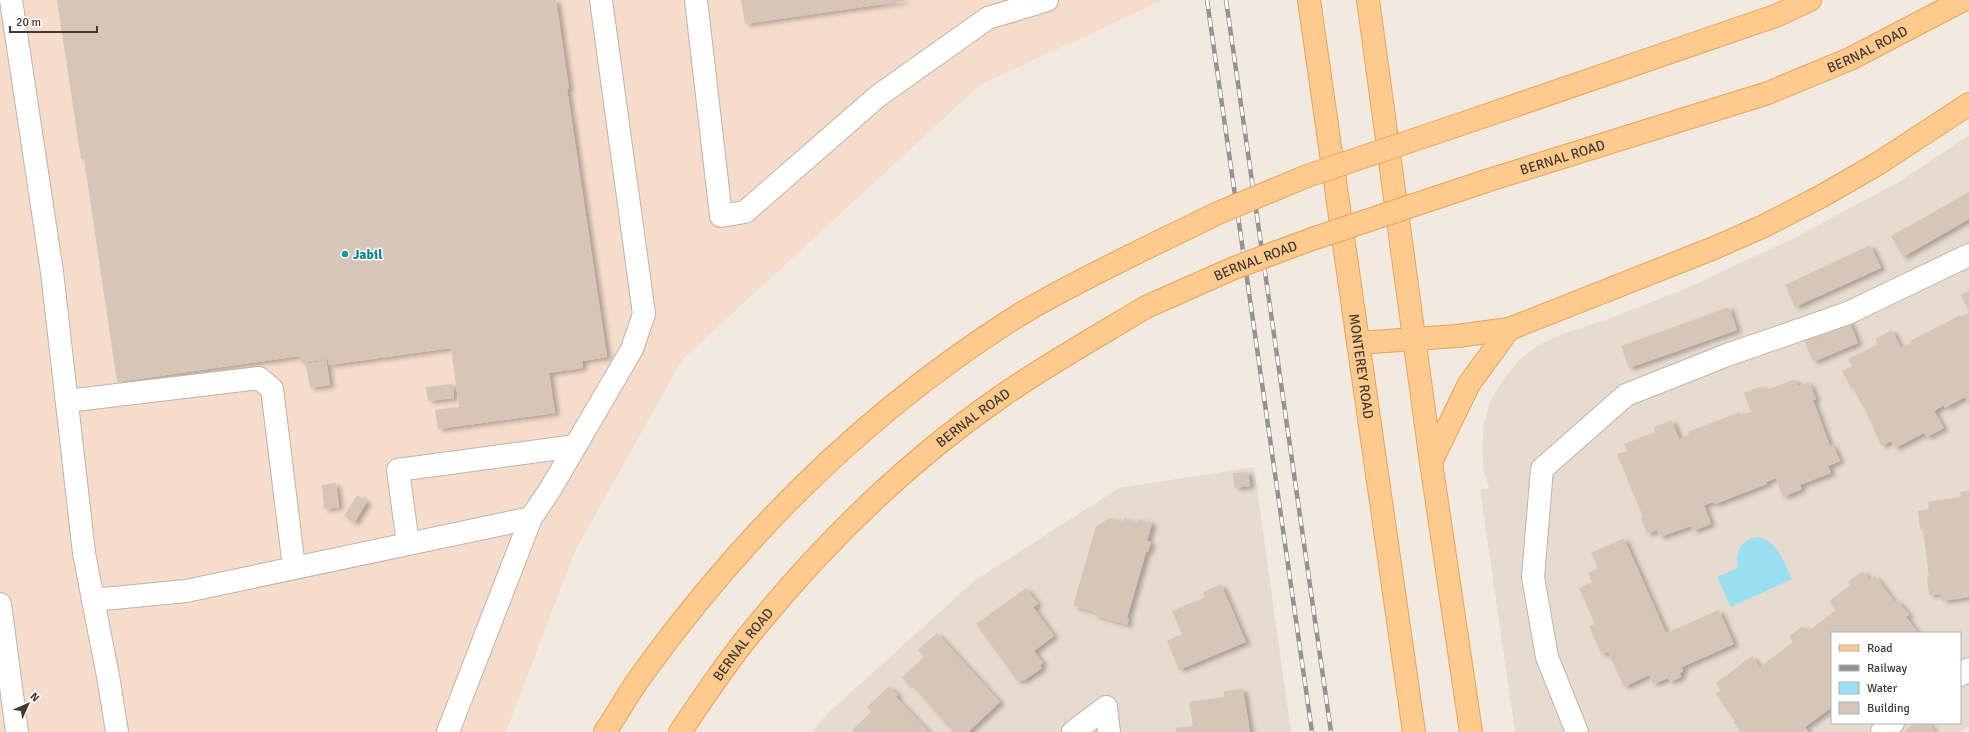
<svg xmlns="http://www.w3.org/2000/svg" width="1969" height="732" font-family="Signika,sans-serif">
	<defs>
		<filter id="shadow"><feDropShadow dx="4.5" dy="2.5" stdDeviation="2" flood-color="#0004"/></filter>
	</defs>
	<rect width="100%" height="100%" fill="#f2eae1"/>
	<g fill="#e6dbcf" fill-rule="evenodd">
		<path d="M1969,135V726L1961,732H1515L1480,489L1489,488L1484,471L1482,449L1484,425L1490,402L1503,380L1518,361L1537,346L1557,336L1614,317L1687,288L1794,238L1897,183ZM1832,633H1960V723H1832Z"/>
		<polygon points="1254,467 1291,732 812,732 828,713 974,581 1119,488"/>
	</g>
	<polygon fill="#f5dccb" points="0,0 1163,0 980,85 682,360 575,551 506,732 0,732"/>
	<path fill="#9adef2" d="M1757,537C1778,540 1783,562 1792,579L1731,607L1717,577L1738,568C1735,551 1741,540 1757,537Z"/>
	<g fill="#d6c6ba" filter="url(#shadow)">
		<polygon points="57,0 556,0 569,89 567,89 607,357 582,361 583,368 549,373 555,413 438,429 435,410 459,407 451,348 329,365 328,359 301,363 300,356 117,382 84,159 81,159"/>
		<polygon points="741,0 905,0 905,1 745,24"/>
		<polygon points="1969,192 1969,219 1903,257 1891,236"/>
		<polygon points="1870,245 1881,268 1795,307 1785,285"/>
		<polygon points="1969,290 1969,311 1961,295"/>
		<polygon points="1729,307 1737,330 1629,368 1621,346"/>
		<polygon points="1969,313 1969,404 1965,397 1945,408 1944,405 1934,411 1944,428 1927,437 1924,433 1895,448 1891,441 1882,446 1874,431 1875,430 1853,387 1851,388 1842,371 1852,366 1848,359 1878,344 1875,339 1892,330 1901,348 1911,343 1910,341 1960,315 1960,317"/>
		<polygon points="1849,321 1858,343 1813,362 1804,340"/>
		<polygon points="326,360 330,385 310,388 306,364"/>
		<polygon points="1795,379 1798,386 1809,382 1816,399 1813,400 1830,446 1833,445 1840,461 1828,466 1831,473 1800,485 1802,489 1783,497 1776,478 1766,482 1767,484 1715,504 1714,502 1704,505 1711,524 1693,531 1691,526 1660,537 1657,530 1647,534 1641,517 1643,517 1617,454 1627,451 1624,444 1655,432 1654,427 1672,420 1679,439 1689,435 1688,432 1740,412 1741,415 1751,412 1744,393 1762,386 1764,391"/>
		<polygon points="453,384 454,398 428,401 426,387"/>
		<polygon points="1248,472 1250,486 1234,488 1233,473"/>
		<polygon points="336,483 339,507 324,509 322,485"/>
		<polygon points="1969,491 1969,597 1942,601 1941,594 1929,595 1927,577 1929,577 1923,529 1920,530 1918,511 1929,509 1928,502 1961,497 1960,492"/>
		<polygon points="357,495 367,502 354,523 344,516"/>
		<polygon points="1110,518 1123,522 1124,518 1138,522 1139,519 1152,523 1147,541 1151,542 1148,552 1146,552 1127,618 1129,619 1127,625 1094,615 1095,612 1073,606 1096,526"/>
		<polygon points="1624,538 1666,633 1719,610 1734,644 1682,667 1683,671 1680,673 1681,677 1670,682 1668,678 1653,684 1649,675 1624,687 1608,652 1602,655 1589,626 1595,624 1579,588 1592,582 1588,573 1598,568 1591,553"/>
		<polygon points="1863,571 1870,580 1875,576 1895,602 1897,600 1909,615 1906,617 1918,633 1832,633 1832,707 1805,727 1809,732 1741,732 1733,722 1735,721 1716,694 1721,690 1716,683 1752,656 1760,667 1793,642 1789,636 1803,626 1807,632 1836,610 1829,601 1850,585 1848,582"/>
		<polygon points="1221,584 1246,642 1179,670 1167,641 1182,634 1172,611 1205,597 1203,592"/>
		<polygon points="1026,588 1038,604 1033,607 1054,636 1034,651 1043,663 1040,665 1042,668 1023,681 1022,680 1018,682 976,624"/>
		<polygon points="937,633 1000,702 968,732 953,732 910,683 908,685 902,677 924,657 918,650"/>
		<polygon points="889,686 898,695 896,697 929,732 854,732 852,730 871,712 867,707"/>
		<polygon points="1243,689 1250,732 1176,732 1176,728 1193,726 1189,702 1224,697 1224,691"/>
		<polygon points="1915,723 1928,723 1935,732 1903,732"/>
	</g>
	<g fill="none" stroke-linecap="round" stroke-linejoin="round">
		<defs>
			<g id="minor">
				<polyline points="11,0 52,272 84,553 93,600 186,591 531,518 551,488 632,349 644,314 601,0"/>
				<polyline points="696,0 721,216 745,212 878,96 988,18 1047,0"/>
				<polyline points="67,401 259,378 272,389 294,567"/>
				<polyline points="408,544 398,470 575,446"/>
				<polyline points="93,600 108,676 117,732"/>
				<polyline points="0,604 17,732"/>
				<polyline points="1960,675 1969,669"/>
				<polyline points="448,732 531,518"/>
				<polyline points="1073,732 1106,707 1109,732"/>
				<polyline points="1577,732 1547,657 1533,577 1542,469 1626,395 1727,355 1848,313 1969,255"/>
				<polyline points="1882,732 1893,723"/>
			</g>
			<g id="major">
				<path id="s1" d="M1309,0L1414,732"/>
				<polyline points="1368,0 1431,462 1471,732"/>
				<polyline points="1476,119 1778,15 1810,0"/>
				<path id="s2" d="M1486,181L1768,93L1850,59L1963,0"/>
				<polyline points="1358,343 1457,336 1509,329 1714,248 1764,226 1822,196 1879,163 1969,104"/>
				<polyline points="1431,462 1469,384 1509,329"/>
				<path d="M605,732C617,714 628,694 641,676C743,534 870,409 1019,315C1057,292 1098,272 1138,252"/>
				<path id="s3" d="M680,732C704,697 727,661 755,628C826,541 909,460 1002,396C1048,364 1098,336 1146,307"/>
			</g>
		</defs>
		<use href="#minor" stroke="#c0b3a7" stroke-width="24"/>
		<use href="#major" stroke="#e7a35a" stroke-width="24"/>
		<use href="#minor" stroke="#fff" stroke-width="22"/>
		<use href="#major" stroke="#ffca8d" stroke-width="22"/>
		<defs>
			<g id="rail">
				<polyline points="1207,0 1312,732"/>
				<polyline points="1226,0 1331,732"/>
			</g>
		</defs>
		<use href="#rail" stroke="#939393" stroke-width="4.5"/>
		<use href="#rail" stroke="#fff" stroke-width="3" stroke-dasharray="9" stroke-linecap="butt"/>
		<defs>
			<g id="major-bridge">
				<polyline points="1138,252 1218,213 1307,176 1476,119"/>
				<path id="s4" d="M1146,307L1234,268L1312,239L1486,181"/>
			</g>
		</defs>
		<use href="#major-bridge" stroke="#e7a35a" stroke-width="24" stroke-linecap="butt"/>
		<use href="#major-bridge" stroke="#ffca8d" stroke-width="22"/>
	</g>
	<circle fill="#0f9aa8" stroke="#fff" stroke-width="1.5" cx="345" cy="254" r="4"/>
	<g text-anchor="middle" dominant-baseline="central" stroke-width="3" stroke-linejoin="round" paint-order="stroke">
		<g font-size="14" fill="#433932" stroke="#fff">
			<text stroke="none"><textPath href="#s2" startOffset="404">BERNAL ROAD</textPath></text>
			<text stroke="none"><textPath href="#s2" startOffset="80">BERNAL ROAD</textPath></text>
			<text stroke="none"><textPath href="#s4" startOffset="119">BERNAL ROAD</textPath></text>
			<text stroke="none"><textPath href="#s1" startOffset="370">MONTEREY ROAD</textPath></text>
			<text stroke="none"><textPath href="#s3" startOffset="432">BERNAL ROAD</textPath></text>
			<text stroke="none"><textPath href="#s3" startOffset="108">BERNAL ROAD</textPath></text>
		</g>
		<g font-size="14" font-weight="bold" fill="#0d838f" stroke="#fff" text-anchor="start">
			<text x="353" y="254">Jabil</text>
		</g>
	</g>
	<rect x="1831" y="632" width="130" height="92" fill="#ffffff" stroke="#b4b0ad"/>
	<rect x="1839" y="645" width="20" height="6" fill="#ffca8d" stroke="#b4b0ad"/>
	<text x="1867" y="652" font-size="12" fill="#433932">Road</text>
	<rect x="1839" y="665" width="20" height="6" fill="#939393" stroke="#b4b0ad"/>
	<text x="1867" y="672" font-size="12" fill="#433932">Railway</text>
	<rect x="1839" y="682" width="20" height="12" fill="#9adef2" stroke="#b4b0ad"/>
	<text x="1867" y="692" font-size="12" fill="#433932">Water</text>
	<rect x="1839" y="702" width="20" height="12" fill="#d6c6ba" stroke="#b4b0ad"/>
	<text x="1867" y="712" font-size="12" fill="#433932">Building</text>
	<g transform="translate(28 704) rotate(45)" stroke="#ffffff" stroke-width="3" paint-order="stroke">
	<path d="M0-3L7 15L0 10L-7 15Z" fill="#433932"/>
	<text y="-6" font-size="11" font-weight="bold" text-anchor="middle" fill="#433932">N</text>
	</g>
	<path d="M10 26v6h87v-6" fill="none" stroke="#433932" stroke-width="2"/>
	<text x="16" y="26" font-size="12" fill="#433932" stroke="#ffffff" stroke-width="3" paint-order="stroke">20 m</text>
</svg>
